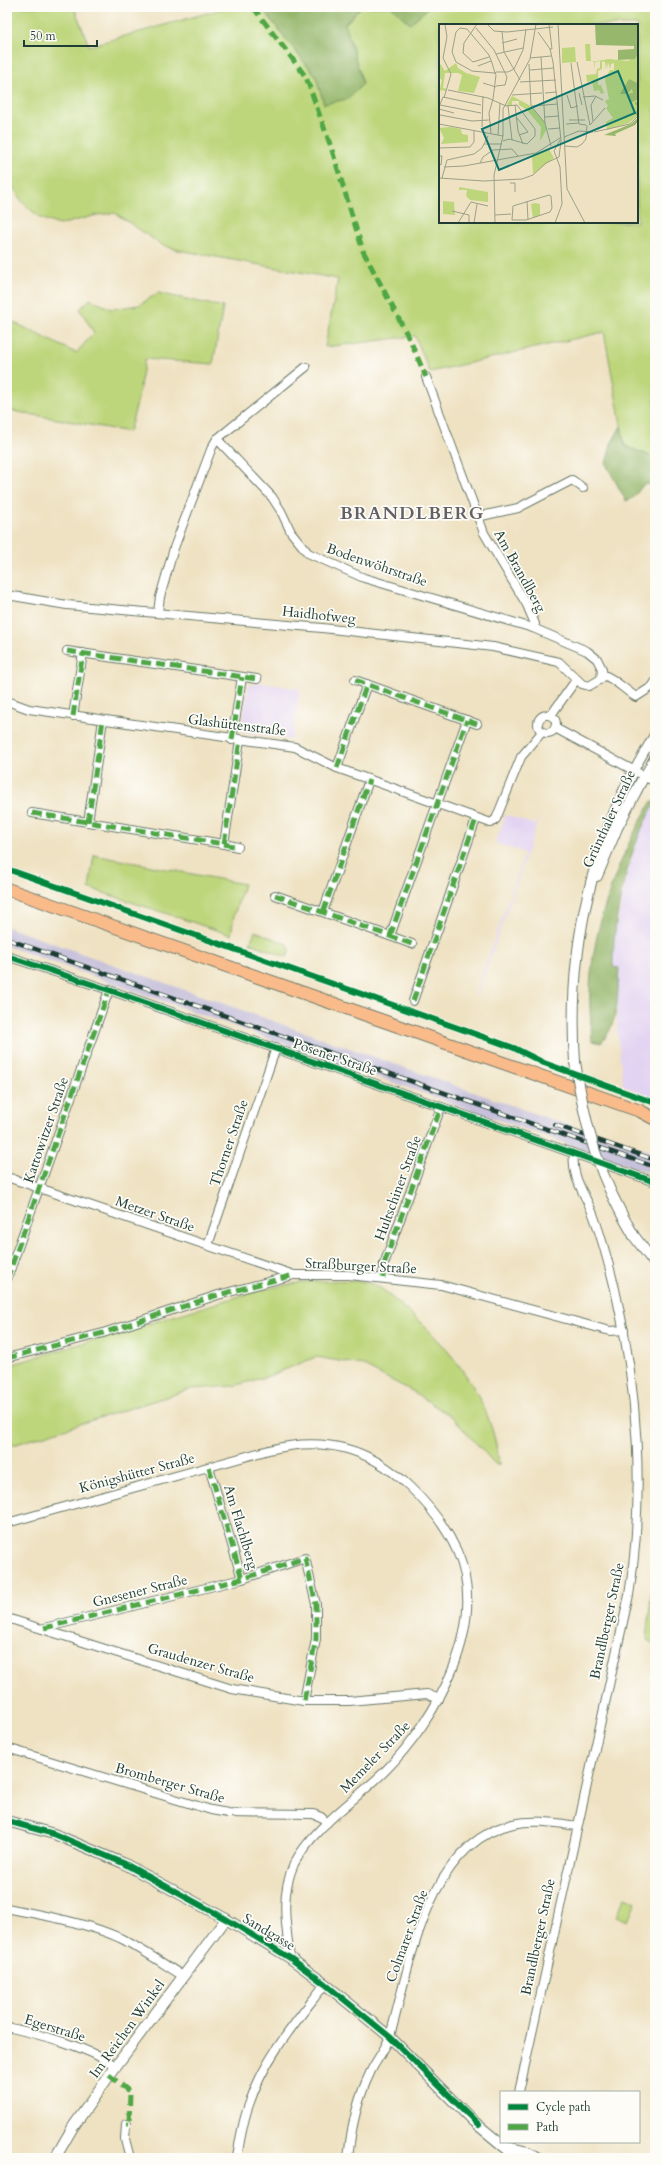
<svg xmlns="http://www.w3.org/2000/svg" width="662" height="2165" font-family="Cardo,serif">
	<rect width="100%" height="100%" fill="#fdfcf7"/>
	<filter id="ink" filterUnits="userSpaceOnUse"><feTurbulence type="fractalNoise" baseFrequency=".025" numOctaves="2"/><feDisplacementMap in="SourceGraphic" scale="8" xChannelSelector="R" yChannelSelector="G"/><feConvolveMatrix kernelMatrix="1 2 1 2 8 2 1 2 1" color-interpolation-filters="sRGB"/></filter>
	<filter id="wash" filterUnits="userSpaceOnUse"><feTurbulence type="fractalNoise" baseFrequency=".012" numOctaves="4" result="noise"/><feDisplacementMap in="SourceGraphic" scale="16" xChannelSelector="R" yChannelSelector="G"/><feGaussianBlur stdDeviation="0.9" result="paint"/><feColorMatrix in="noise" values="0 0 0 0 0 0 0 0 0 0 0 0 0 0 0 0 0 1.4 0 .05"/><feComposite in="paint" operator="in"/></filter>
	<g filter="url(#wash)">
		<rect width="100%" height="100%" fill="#efe2c2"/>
		<g fill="#e3d3f2">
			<polygon points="256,682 300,689 292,740 241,731 249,684 256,685"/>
			<polygon points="655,804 655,1097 623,1086 617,1028 619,969 613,968 613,945 626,877 644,820"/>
			<polygon points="506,815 535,825 540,815 477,996 475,995 525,853 495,843"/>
		</g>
		<polygon fill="#c6c0da" points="7,927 553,1120 655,1153 655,1175 7,946"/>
		<g fill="#bdd67c" stroke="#6e8a58" fill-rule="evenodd">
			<path d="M7,7H74L89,46L229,7H261L316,77L324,104L363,84L345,24L361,7H392L410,23L429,7H655V458L625,446L604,332L430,372L415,336L325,347L338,279L178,250L162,245L115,213L97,215L59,225L40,218L22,202L7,177ZM440,25H637V222H440Z"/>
			<polygon points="158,293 223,307 213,364 145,359 137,403 129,432 7,410 7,319 76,353 94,333 80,309 90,299 111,309 139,305"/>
			<polygon points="94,855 244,884 234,915 231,935 89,888"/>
			<polygon points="255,931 287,944 290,949 287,957 250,943"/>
			<path d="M303,1282C323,1282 357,1277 375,1285C384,1289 392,1298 399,1304C448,1343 494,1400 499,1465H496L453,1418L414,1392L362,1365L316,1357L269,1376L233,1386L191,1389L7,1447V1366L260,1290Z"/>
			<polygon points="655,1553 655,1644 647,1640"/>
			<polygon points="625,1897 636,1902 628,1921 616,1916"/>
		</g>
		<g fill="#96b76c" stroke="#5a7a50">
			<polygon points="261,7 361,7 345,24 363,84 347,99 324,104 316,77"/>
			<polygon points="392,7 429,7 410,24"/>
			<polygon points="621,426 625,446 655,458 655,483 643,485 634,497 626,501 606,464 611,444"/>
			<path d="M652,801H655V804C629,843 612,920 613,967L619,968C617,995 620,1022 601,1043L592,1041C591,1023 589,1005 590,987C593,925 620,852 652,801Z"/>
		</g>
	</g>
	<g filter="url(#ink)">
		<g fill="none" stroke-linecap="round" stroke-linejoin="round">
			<defs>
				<g id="minor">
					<polyline points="217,439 272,497 281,511 291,532 308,553 364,578 533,628"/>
					<polyline points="477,517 518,508 572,480 583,488"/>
					<polyline points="7,595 67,605 322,628 493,647 559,662 582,684 589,686 601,679 602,669 597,659 587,651 533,628 535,624 527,605 484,533 426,377"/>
					<polyline points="158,612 160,597 174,548 212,447 217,439 306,367"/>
					<polyline points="67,651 257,679"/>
					<path d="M602,674C615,679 625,690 636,697L653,686L655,682"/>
					<polyline points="355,680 477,724"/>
					<polyline points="7,701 29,709 295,747 337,768 491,823 496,819 521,757 542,732"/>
					<circle cx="547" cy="724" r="9"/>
					<polyline points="551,715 576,680"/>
					<polyline points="73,716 83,653"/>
					<polyline points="555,728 644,776 655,756"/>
					<polyline points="232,740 242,677"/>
					<polyline points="337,768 367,684"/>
					<polyline points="634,770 655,733"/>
					<polyline points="32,813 224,844 240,740"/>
					<polyline points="88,822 103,720"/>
					<polyline points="224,844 238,847"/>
					<polyline points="275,895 412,944"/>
					<polyline points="323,912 369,780"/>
					<polyline points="390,936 467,720"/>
					<polyline points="7,956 109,990 655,1182"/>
					<polyline points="413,1001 476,819"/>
					<polyline points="7,1177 294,1275"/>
					<polyline points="208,1245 276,1048"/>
					<polyline points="383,1278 384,1264 441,1107"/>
					<polyline points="7,1279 109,990"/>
					<polyline points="7,1358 103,1333 218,1295 294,1275 349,1275 441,1285 610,1331 624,1330"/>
					<polyline points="209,1467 242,1579"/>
					<path d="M7,1523L269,1450C323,1436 368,1447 409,1486C428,1504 446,1527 457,1551C490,1625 436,1720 385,1771C357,1799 312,1828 294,1864C280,1895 286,1925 290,1958"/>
					<polyline points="7,1618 232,1689 304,1701 349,1701 427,1694 439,1699"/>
					<polyline points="44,1628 242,1579 305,1558 316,1604 316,1639 304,1701"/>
					<polyline points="7,1748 211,1810 228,1813 313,1814 321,1817 327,1823"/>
					<path d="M7,1908C44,1916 85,1922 120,1938C142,1949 162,1963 183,1976"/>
					<path d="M7,2027C45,2036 83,2045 116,2066"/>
					<path d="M519,2092L629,1595C645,1495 638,1388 615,1289C609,1265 602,1238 593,1214C585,1194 571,1177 574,1155"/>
					<polyline points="126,2124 125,2139 130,2158"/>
					<path d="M237,2158C240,2139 243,2120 250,2102C265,2057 297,2021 325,1984"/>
					<path d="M348,2158C351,2129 357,2100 370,2073C375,2061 386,2049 390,2036C410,1966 427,1843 513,1824C534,1819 556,1823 577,1826"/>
				</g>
				<g id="tertiary">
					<polyline points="597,876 617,828 644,776 655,780"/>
					<path d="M575,1062C568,960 587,862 634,770"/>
					<polyline points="634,1236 655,1264"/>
					<polyline points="7,1821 54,1834 123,1863 226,1919 290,1958 325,1984 390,2037 473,2121 518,2158"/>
					<polyline points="507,2147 528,2152 538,2158"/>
					<polyline points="55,2158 73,2127 116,2066 226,1919"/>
				</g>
				<polyline id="primary" points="7,889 640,1111 655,1119"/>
			</defs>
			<use href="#minor" stroke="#687766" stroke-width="10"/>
			<use href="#tertiary" stroke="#687766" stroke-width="12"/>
			<use href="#primary" stroke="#687766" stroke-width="14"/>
			<use href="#minor" stroke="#fff" stroke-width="8"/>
			<use href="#tertiary" stroke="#fff" stroke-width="10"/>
			<use href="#primary" stroke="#fabb8b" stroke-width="12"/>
			<defs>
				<g id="rail">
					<polyline points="7,939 655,1167"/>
					<polyline points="555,1125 655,1160"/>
				</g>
			</defs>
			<use href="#rail" stroke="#1f3d34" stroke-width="4.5"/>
			<use href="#rail" stroke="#fdfcf7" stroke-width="3" stroke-dasharray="9" stroke-linecap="butt"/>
			<defs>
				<path id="tertiary-bridge" d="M575,1062C586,1130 598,1176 634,1236"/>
			</defs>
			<use href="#tertiary-bridge" stroke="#687766" stroke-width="12" stroke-linecap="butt"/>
			<use href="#tertiary-bridge" stroke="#fff" stroke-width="10"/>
			<g stroke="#4fa644" stroke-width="5" stroke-dasharray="10 5" stroke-linecap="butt">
				<polyline points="253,7 306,77 331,147 363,251 410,340 426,377"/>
				<polyline points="67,651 257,679"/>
				<polyline points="355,680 477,724"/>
				<polyline points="73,716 83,653"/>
				<polyline points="232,740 242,677"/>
				<polyline points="337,768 367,684"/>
				<polyline points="32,813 224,844 240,740"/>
				<polyline points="88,822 103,720"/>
				<polyline points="224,844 238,847"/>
				<polyline points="275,895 412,944"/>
				<polyline points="323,912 369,780"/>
				<polyline points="390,936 467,720"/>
				<polyline points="413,1001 476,819"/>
				<polyline points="383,1278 384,1264 441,1107"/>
				<polyline points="7,1279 109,990"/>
				<polyline points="7,1358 103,1333 218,1295 294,1275"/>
				<polyline points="209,1467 242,1579"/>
				<polyline points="44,1628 242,1579 305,1558 316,1604 316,1639 304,1701"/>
				<polyline points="109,2075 130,2092 129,2124 126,2124"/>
			</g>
			<defs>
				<g id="cycleway">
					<polyline points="7,869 492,1040 514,1048 544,1063 655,1103"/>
					<polyline points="7,956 109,990 655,1182"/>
					<polyline points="7,1821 54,1834 123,1863 226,1919 290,1958 325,1984 390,2037 479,2125"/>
				</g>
			</defs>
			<use href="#cycleway" stroke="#fdfcf7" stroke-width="8"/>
			<use href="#cycleway" stroke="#00873e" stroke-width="6"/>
		</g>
	</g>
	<g text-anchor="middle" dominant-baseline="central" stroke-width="3.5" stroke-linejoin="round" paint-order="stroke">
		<g font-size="14" fill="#1f3d34" stroke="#fdfcf7">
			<text transform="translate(377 565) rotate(19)">Bodenwöhrstraße</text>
			<text transform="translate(520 571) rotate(61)">Am Brandlberg</text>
			<text transform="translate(319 615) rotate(6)">Haidhofweg</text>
			<text transform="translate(237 725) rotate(7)">Glashüttenstraße</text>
			<text transform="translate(609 819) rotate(-65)">Grünthaler Straße</text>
			<text transform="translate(335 1057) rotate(19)">Posener Straße</text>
			<text transform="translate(46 1130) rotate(-71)">Kattowitzer Straße</text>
			<text transform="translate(229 1143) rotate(-71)">Thorner Straße</text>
			<text transform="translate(398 1188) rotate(-70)">Hultschiner Straße</text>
			<text transform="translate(155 1214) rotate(19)">Metzer Straße</text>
			<text transform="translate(361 1266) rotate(3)">Straßburger Straße</text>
			<text transform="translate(137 1473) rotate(-15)">Königshütter Straße</text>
			<text transform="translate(241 1527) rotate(73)">Am Flachlberg</text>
			<text transform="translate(140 1591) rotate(-14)">Gnesener Straße</text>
			<text transform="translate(607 1621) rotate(-78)">Brandlberger Straße</text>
			<text transform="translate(201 1663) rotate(16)">Graudenzer Straße</text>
			<text transform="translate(375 1757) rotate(-46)">Memeler Straße</text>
			<text transform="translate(170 1783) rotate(16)">Bromberger Straße</text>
			<text transform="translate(269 1932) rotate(31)">Sandgasse</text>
			<text transform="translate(407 1936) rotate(-70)">Colmarer Straße</text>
			<text transform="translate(538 1937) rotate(-78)">Brandlberger Straße</text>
			<text transform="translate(55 2028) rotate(17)">Egerstraße</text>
			<text transform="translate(127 2029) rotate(-54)">Im Reichen Winkel</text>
		</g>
		<g font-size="18" font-weight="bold" letter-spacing="1" fill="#636166" stroke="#fdfcf7">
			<text x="412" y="513">BRANDLBERG</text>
		</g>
	</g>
	<g transform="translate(439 24)">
		<rect width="199" height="199" fill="#efe2c2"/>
		<path d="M146,20H151L152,37H147ZM136,23L137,38L123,39V24ZM199,29V59L190,55L186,69L194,65V69H192L199,79L198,92L190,99L168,106L167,98L174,94L167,84L169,82L166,77L170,75L166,55L171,46H175V39L172,40L171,45L169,38L168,45L167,38L166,45V38L163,37V45L159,47V61H162L165,69L162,70L160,66L155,67L153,57L148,58L147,51L157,50L158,45L161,44V37L156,38L155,45V38H152L170,35L189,37ZM0,38L6,47L17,39L19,44L27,49L41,53L35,69L19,67L23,51L19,49H6L4,64L8,65L7,67L2,66L0,68L3,56L0,54ZM73,72L90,81L105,98L108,105L101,117L102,103L88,86L80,81V77H73V81L67,82ZM12,103L22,105L23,110L29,111V118L2,120L5,114L0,104ZM110,125L115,134L94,150L93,131ZM20,163L49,168V178L31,176L27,172L28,166H20ZM4,177L15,178L16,191L4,190ZM96,179L101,180V191L94,194L92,180Z" fill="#bdd67c"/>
		<path d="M156,0H199V29L196,35L179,36V26L195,25V22L157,21ZM190,55L199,59V82L196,80V78L199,79L198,76L193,78L188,73L191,69H194L193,65L188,70H181ZM199,85V97L196,101L176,110L177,112L165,111L192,100L199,94L196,89Z" fill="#96b76c"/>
		<path fill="none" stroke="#9ca089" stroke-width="1" d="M38,0L25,19L24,29L34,38L50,33M48,0L55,7L68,8L114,3M110,0L113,25H111M119,0L128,165L146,199M37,4L55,26L68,53L66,61L57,62M63,7L65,28L81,56M63,19L78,15M57,30L84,24M102,33L106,99M91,34L112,32M138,38L151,101M132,39L140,100L147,101M90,40L92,82M39,42L52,37M91,46L115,44M81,58L117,56M44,59L57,63M9,66L49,74L67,82L78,81L96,105V112L88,120L70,115L64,117M106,69L118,68M140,69L143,81M73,71L103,69M128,71L132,84L139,82M144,73L156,72L164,76M5,74L12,50L4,34L8,13L6,0M54,75L57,51L56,49L53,39L50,31L28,5L21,4L17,8L13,28L17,38L33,47L55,49H56L57,48H69L75,45L84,26L87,5M1,81L42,89M76,81L79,107L84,120M69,82L73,116M92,82L106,99L112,122M93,82L119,80M0,83L4,73L42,81M0,85L15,89M1,91L33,97L50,96M106,93L120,92M78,94L89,108L80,111M130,96H146M154,97L152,81L157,72M0,100L64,112M127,100L140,99M151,101L166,84M43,103L44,72M109,105L121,104M155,108L191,100L199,92M52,109L50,89L54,75M59,111L61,79M125,113L140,107L154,108M45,120H63M126,122L138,123L143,120L147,115L148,101M0,124L31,123L35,118V107M0,132H3L2,141L0,140M41,139L44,133L54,126L73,125L79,132M5,143L25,142L97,129L121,114M0,154L45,157L83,155L94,151L107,139L120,133L122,117L114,38L111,25L99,8M3,154L8,136L35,130L43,124L49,112M71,159H76V168M110,171L112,172L113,184L111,188L87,196H73L74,182ZM88,177L89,196M13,187L30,191V199M56,191L72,190M19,199L32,178L49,182M35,199L38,180M56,199L55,151L64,112V85L91,35L97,0M116,199L123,180L121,143L115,127L121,116"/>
		<path fill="#0f766e" fill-opacity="0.15" stroke="#0f766e" stroke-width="2" d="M179,47L196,89L60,146L43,105Z"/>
		<rect width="199" height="199" fill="none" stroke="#1f3d34" stroke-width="2"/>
	</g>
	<rect width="662" height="2165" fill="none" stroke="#fdfcf7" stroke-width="24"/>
	<rect x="500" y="2091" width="140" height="52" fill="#fdfcf7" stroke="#a4b0a9"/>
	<rect x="508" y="2104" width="20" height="6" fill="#00873e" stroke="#a4b0a9"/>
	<text x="536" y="2111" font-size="12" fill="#1f3d34">Cycle path</text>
	<rect x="508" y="2124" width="20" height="6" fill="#4fa644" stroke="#a4b0a9"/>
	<text x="536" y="2131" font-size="12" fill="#1f3d34">Path</text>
	<path d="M24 40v6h73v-6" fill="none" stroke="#1f3d34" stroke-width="2"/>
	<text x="30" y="40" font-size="12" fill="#1f3d34" stroke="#fdfcf7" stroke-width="3" paint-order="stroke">50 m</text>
</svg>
